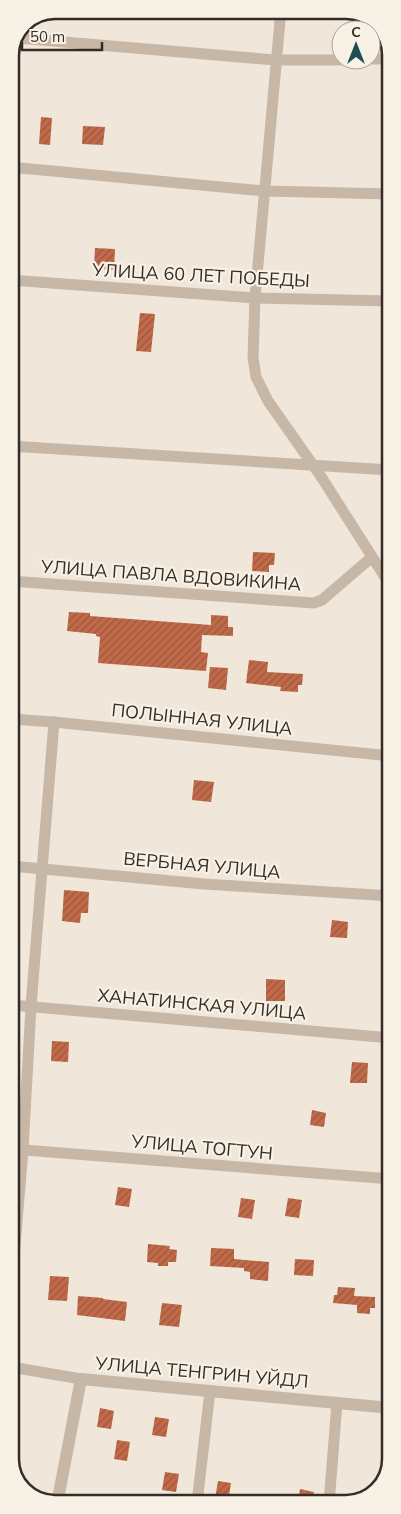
<svg xmlns="http://www.w3.org/2000/svg" width="401" height="1514" font-family="Mulish,sans-serif">
	<defs>
		<pattern id="building-hatch" width="6" height="6" patternUnits="userSpaceOnUse" patternTransform="scale(1.25)"><rect width="6" height="6" fill="#c06a49"/><path d="M-1 1l2-2M0 6l6-6M5 7l2-2" fill="none" stroke="#9d573d"/></pattern>
	</defs>
	<rect width="100%" height="100%" fill="#f0e7da"/>
	<g fill="url(#building-hatch)">
		<polygon points="41,117 52,118 50,145 39,144"/>
		<polygon points="83,126 105,127 103,145 82,144"/>
		<polygon points="95,248 115,249 114,270 94,268"/>
		<polygon points="140,313 155,314 151,352 136,351"/>
		<polygon points="253,552 275,553 274,565 269,565 269,572 252,571"/>
		<polygon points="69,612 90,613 90,616 211,625 211,615 228,616 228,627 233,627 233,636 202,635 201,652 208,653 206,671 98,663 100,637 96,636 96,634 67,631"/>
		<polygon points="249,660 268,662 267,672 303,674 302,685 298,685 298,692 280,691 281,687 246,683"/>
		<polygon points="210,667 228,668 226,690 208,688"/>
		<polygon points="194,780 214,782 211,802 192,800"/>
		<polygon points="64,890 89,892 88,913 81,913 80,923 62,921"/>
		<polygon points="332,920 348,922 347,938 330,937"/>
		<polygon points="266,979 285,980 285,1001 266,1001"/>
		<polygon points="52,1041 69,1042 68,1062 51,1061"/>
		<polygon points="352,1062 368,1063 367,1083 350,1083"/>
		<polygon points="312,1110 326,1113 324,1127 310,1125"/>
		<polygon points="118,1187 132,1189 129,1207 115,1205"/>
		<polygon points="241,1198 255,1200 252,1219 238,1217"/>
		<polygon points="288,1198 302,1200 299,1218 285,1216"/>
		<polygon points="148,1244 170,1246 169,1249 177,1250 176,1262 168,1262 168,1266 158,1266 158,1263 147,1262"/>
		<polygon points="211,1248 234,1249 234,1259 269,1262 268,1281 250,1279 250,1272 244,1271 244,1268 210,1266"/>
		<polygon points="295,1259 314,1260 313,1276 294,1275"/>
		<polygon points="50,1276 69,1277 67,1301 48,1300"/>
		<polygon points="338,1287 355,1288 354,1296 375,1297 375,1308 370,1308 370,1314 357,1313 357,1305 333,1303 334,1295 337,1295"/>
		<polygon points="78,1296 103,1298 103,1299 127,1302 125,1321 77,1315"/>
		<polygon points="162,1303 182,1305 179,1327 159,1325"/>
		<polygon points="100,1408 114,1411 111,1429 97,1427"/>
		<polygon points="155,1417 169,1419 166,1437 152,1435"/>
		<polygon points="117,1440 130,1442 127,1461 114,1459"/>
		<polygon points="165,1472 179,1474 176,1492 162,1490"/>
		<polygon points="218,1481 231,1483 228,1502 215,1499"/>
		<polygon points="300,1489 314,1492 312,1503 298,1503"/>
	</g>
	<g fill="none" stroke-linecap="round" stroke-linejoin="round">
		<g stroke="#c7b7a7" stroke-width="11">
			<polyline points="281,10 255,298 253,357 256,377 268,401 320,475 390,585"/>
			<polyline points="17,38 275,60 341,60"/>
			<polyline points="371,59 390,59"/>
			<polyline points="10,167 265,191 390,194"/>
			<polyline points="10,280 255,298 390,301"/>
			<polyline points="10,446 390,470"/>
			<polyline points="10,581 314,603 322,600 372,557"/>
			<polyline points="10,719 54,722 391,756"/>
			<polyline points="11,866 204,884 391,896"/>
			<polyline points="11,1005 391,1038"/>
			<polyline points="11,1149 391,1179"/>
			<polyline points="11,1293 23,1150 31,1006 54,722"/>
			<polyline points="11,1367 81,1379"/>
			<polyline points="197,1503 210,1391"/>
			<polyline points="329,1503 337,1403"/>
		</g>
		<polyline stroke="#c7b7a7" stroke-width="12" points="57,1504 81,1379 391,1408"/>
	</g>
	<g text-anchor="middle" dominant-baseline="central" stroke-width="4.5" stroke-linejoin="round" paint-order="stroke">
		<g font-size="18" fill="#342c27" stroke="#f8f1e6">
			<text transform="translate(201 275) rotate(3)">УЛИЦА 60 ЛЕТ ПОБЕДЫ</text>
			<text transform="translate(171 575) rotate(4)">УЛИЦА ПАВЛА ВДОВИКИНА</text>
			<text transform="translate(202 719) rotate(6)">ПОЛЫННАЯ УЛИЦА</text>
			<text transform="translate(202 865) rotate(5)">ВЕРБНАЯ УЛИЦА</text>
			<text transform="translate(202 1004) rotate(5)">ХАНАТИНСКАЯ УЛИЦА</text>
			<text transform="translate(202 1147) rotate(5)">УЛИЦА ТОГТУН</text>
			<text transform="translate(202 1372) rotate(5)">УЛИЦА ТЕНГРИН УЙДЛ</text>
		</g>
	</g>
	<path d="M0 0H401V1514H0ZM55 19H346A36 36 0 0 1 382 55V1459A36 36 0 0 1 346 1495H55A36 36 0 0 1 19 1459V55A36 36 0 0 1 55 19Z" fill="#f8f1e6" fill-rule="evenodd"/>
	<path fill="none" stroke="#342c27" stroke-width="2.5" d="M55 19H346A36 36 0 0 1 382 55V1459A36 36 0 0 1 346 1495H55A36 36 0 0 1 19 1459V55A36 36 0 0 1 55 19Z"/>
	<g transform="translate(356 45)"><circle r="24" fill="#f8f1e6" stroke="#aaa29a"/>
	<path d="M0-4L9 19L0 12L-9 19Z" fill="#1f4e53"/>
	<text y="-8" font-size="14" font-weight="bold" text-anchor="middle" fill="#342c27">С</text>
	</g>
	<path d="M22 42v8h80v-8" fill="none" stroke="#342c27" stroke-width="2.5"/>
	<text x="30" y="42" font-size="15" fill="#342c27" stroke="#f8f1e6" stroke-width="4" paint-order="stroke">50 m</text>
</svg>
